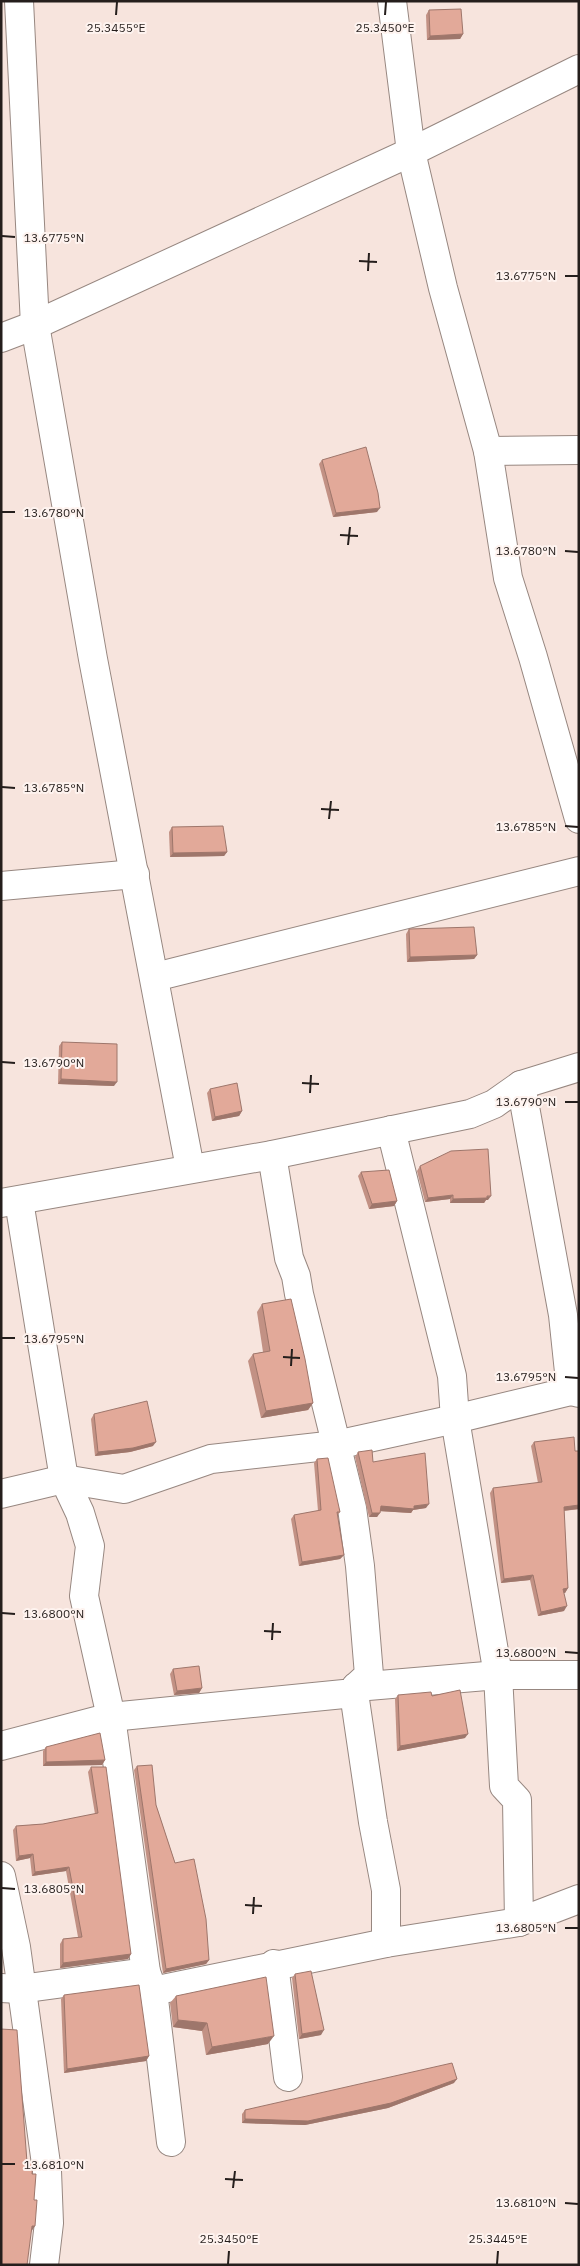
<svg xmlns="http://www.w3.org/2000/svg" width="580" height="2266" font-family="'IBM Plex Sans',sans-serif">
	<rect width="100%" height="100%" fill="#f7e4dd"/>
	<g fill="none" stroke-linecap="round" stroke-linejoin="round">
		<defs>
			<g id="street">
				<polyline points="19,1 35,325 93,659 190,1168"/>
				<polyline points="392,1 411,152 443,288 488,451 508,578 533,657 579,819"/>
				<polyline points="1,338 35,325 411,152 579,69"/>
				<polyline points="488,451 579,450"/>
				<polyline points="1,886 135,874"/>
				<polyline points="155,977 579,871"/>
				<polyline points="521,1085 563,1315 571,1391 579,1393"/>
				<polyline points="391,1130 452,1376 455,1419 498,1675 504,1786 517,1800 519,1922"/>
				<polyline points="272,1155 289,1258 296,1276 299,1294 352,1508 360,1566 369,1675 356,1687"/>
				<polyline points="19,1201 64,1479 80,1513 90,1546 84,1596 111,1717 146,1972 153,1991 171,2142"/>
				<polyline points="1,1203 272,1155 470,1114 494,1104 521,1085 579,1067"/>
				<polyline points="1,1494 64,1479 124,1489 211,1459 336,1445 455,1419 571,1391"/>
				<polyline points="354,1693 373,1822 386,1890 386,1943"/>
				<polyline points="1,1746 111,1717 354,1693 356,1687 498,1675 579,1675"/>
				<polyline points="1,1876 16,1947 47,2171 49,2223 44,2265"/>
				<polyline points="274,1964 288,2077"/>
				<polyline points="1,1988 20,1989 146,1972"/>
				<polyline points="153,1991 386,1943 519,1922 579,1899"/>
			</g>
		</defs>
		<use href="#street" stroke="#978780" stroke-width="30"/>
		<use href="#street" stroke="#fff" stroke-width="28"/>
	</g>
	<g fill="#c29184">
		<polygon points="429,10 463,34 460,39 427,40 426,15"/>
		<polygon points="322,460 377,512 333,517 319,464"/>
		<polygon points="172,827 227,852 224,856 170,857 169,832"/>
		<polygon points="409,929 477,955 474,959 407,962 406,934"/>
		<polygon points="62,1042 114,1086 58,1084 59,1046"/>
		<polygon points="210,1089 242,1111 239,1116 212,1121 207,1093"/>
		<polygon points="420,1166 488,1200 486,1200 484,1203 450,1203 450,1199 425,1202 417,1171"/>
		<polygon points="361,1172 397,1201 394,1206 369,1209 358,1176"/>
		<polygon points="262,1304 313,1403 308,1410 261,1418 248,1361 253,1354 263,1352 257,1312"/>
		<polygon points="94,1414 153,1446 130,1452 95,1456 91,1419"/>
		<polygon points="534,1442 575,1451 579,1451 579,1509 564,1511 568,1588 565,1593 564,1593 564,1611 538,1616 530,1580 501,1583 490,1493 493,1488 538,1483 531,1446"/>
		<polygon points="358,1452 373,1462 426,1508 413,1510 411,1513 380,1511 377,1517 369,1517 355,1457"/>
		<polygon points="317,1459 340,1512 337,1516 344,1555 340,1559 299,1566 291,1519 294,1515 318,1511 314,1463"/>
		<polygon points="173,1669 202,1688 199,1693 174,1695 170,1674"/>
		<polygon points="398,1695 432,1696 465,1738 397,1751 395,1699"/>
		<polygon points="46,1747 105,1760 102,1765 43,1766 43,1751"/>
		<polygon points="137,1766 156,1805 175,1863 209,1960 206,1964 163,1973 134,1770"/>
		<polygon points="91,1767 131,1954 128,1959 60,1968 60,1944 63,1939 78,1937 66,1871 32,1876 30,1858 16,1861 13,1830 16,1826 43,1824 95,1814 88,1772"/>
		<polygon points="295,1974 321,2035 299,2039 292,1978"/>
		<polygon points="64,1995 149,2056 146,2061 64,2073 61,1999"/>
		<polygon points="176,1996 268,2044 206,2055 202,2031 173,2027 170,2003"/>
		<polygon points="454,2083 388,2108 305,2125 242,2123 242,2114 245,2110"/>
	</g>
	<g fill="#9e766b">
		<polygon points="463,34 460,39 427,40 430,36"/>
		<polygon points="380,508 377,512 333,517 336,513"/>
		<polygon points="227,852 224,856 170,857 173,853"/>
		<polygon points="477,955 474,959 407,962 410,957"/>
		<polygon points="61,1079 117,1082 114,1086 58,1084"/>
		<polygon points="242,1111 239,1116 212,1121 215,1117"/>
		<polygon points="453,1195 450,1199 425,1202 428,1198"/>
		<polygon points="491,1196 488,1200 486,1200 484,1203 450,1203 453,1199"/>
		<polygon points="397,1201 394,1206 369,1209 372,1204"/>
		<polygon points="313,1403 308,1410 261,1418 266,1411"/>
		<polygon points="156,1442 153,1446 130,1452 95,1456 98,1452"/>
		<polygon points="429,1504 426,1508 413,1510 411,1513 378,1511 381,1506 414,1506"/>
		<polygon points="579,1505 579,1509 561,1511 564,1507"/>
		<polygon points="372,1513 380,1513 377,1517 369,1517"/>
		<polygon points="344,1555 340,1559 299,1566 302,1562"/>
		<polygon points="533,1575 530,1580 501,1583 504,1579"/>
		<polygon points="568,1588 565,1593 560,1593 563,1589"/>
		<polygon points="567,1606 564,1611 538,1616 541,1612"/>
		<polygon points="202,1688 199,1693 174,1695 177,1691"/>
		<polygon points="468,1734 465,1738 397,1751 400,1746"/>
		<polygon points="105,1760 102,1765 43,1766 46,1762"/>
		<polygon points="33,1854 30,1858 16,1861 19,1856"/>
		<polygon points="69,1867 66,1871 32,1876 35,1872"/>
		<polygon points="131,1954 128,1959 60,1968 63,1963"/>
		<polygon points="209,1960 206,1964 163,1973 166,1969"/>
		<polygon points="178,2020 207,2023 202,2031 173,2027"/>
		<polygon points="324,2030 321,2035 299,2039 302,2034"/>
		<polygon points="274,2036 268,2044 206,2055 212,2047"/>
		<polygon points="149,2056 146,2061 64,2073 67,2069"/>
		<polygon points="457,2079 454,2083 388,2108 305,2125 242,2123 245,2119"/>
		<polygon points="32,2226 35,2226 31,2232"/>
	</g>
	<g fill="#e2a999" stroke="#9e766b">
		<polygon points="461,9 463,34 430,36 429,10"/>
		<polygon points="366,447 378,493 380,508 336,513 322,460"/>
		<polygon points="223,826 227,852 173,853 172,827"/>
		<polygon points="474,927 477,955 410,957 409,929"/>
		<polygon points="62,1042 117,1044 117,1082 61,1079"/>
		<polygon points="237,1083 242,1111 215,1117 210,1089"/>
		<polygon points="488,1149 491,1196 487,1196 487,1198 453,1199 453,1195 428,1198 420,1166 451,1151"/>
		<polygon points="389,1170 397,1201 372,1204 361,1172"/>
		<polygon points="291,1299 305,1359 313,1403 266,1411 253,1354 270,1351 262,1304"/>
		<polygon points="147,1401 156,1442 133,1448 98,1452 94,1414"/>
		<polygon points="574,1437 575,1451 579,1451 579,1505 564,1507 568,1588 563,1589 567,1606 541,1612 533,1575 504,1579 493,1488 542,1482 534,1442"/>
		<polygon points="372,1450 373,1462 425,1453 429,1504 414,1506 414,1509 381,1506 380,1513 372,1513 358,1452"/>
		<polygon points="328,1458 340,1512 337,1512 344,1555 302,1562 294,1515 321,1510 317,1459"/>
		<polygon points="199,1666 202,1688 177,1691 173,1669"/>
		<polygon points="460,1690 468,1734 400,1746 398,1695 431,1692 432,1696"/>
		<polygon points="100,1733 105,1760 46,1762 46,1747"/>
		<polygon points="152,1765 156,1805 175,1863 194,1859 206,1919 209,1960 166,1969 137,1766"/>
		<polygon points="91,1767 106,1767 131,1954 63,1963 63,1939 82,1937 69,1867 35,1872 33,1854 19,1856 16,1826 43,1824 98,1813"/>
		<polygon points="311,1971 324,2030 302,2034 295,1974"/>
		<polygon points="266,1977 274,2036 212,2047 207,2023 178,2020 176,1996"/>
		<polygon points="139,1985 149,2056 67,2069 64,1995"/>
		<polygon points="1,2029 17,2030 27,2162 33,2162 32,2174 36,2174 34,2200 37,2200 35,2226 32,2226 27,2265 1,2265"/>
		<polygon points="452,2063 457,2079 391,2103 308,2121 245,2119 245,2110"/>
	</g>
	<path fill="none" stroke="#251e1c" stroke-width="2" d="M116,15L117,2M385,15L386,2M2,236L15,237M359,261L377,262M368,271L369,253M565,276H578M2,512H15M340,535L358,536M348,545L350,527M565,551L578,552M2,787L15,788M321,809L339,810M329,819L331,801M565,826L578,827M2,1062L15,1063M302,1083L319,1084M310,1093L311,1075M565,1102H578M2,1338H15M283,1357L300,1358M291,1366L292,1349M565,1377L578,1378M2,1613L15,1614M264,1631L281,1632M272,1640L273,1623M565,1652L578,1653M2,1888L15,1889M245,1905L262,1906M253,1914L254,1897M565,1928H578M2,2164H15M225,2179L243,2180M233,2188L235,2171M565,2203L578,2204M228,2264L229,2251M497,2264L498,2251"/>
	<g font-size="12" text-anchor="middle" fill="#251e1c" stroke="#fef3ef" stroke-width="4" stroke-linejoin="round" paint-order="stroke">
		<text x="116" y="32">25.3455°E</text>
		<text x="385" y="32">25.3450°E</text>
		<text x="54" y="242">13.6775°N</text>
		<text x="526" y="280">13.6775°N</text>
		<text x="54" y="517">13.6780°N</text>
		<text x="526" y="555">13.6780°N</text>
		<text x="54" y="792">13.6785°N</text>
		<text x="526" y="831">13.6785°N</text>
		<text x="54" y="1067">13.6790°N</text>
		<text x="526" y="1106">13.6790°N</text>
		<text x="54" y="1343">13.6795°N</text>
		<text x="526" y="1381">13.6795°N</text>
		<text x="54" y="1618">13.6800°N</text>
		<text x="526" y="1657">13.6800°N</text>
		<text x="54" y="1893">13.6805°N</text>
		<text x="526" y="1932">13.6805°N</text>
		<text x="54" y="2169">13.6810°N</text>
		<text x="526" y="2207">13.6810°N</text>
		<text x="229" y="2243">25.3450°E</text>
		<text x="498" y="2243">25.3445°E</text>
	</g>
	<rect width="580" height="2266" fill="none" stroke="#251e1c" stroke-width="5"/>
</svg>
